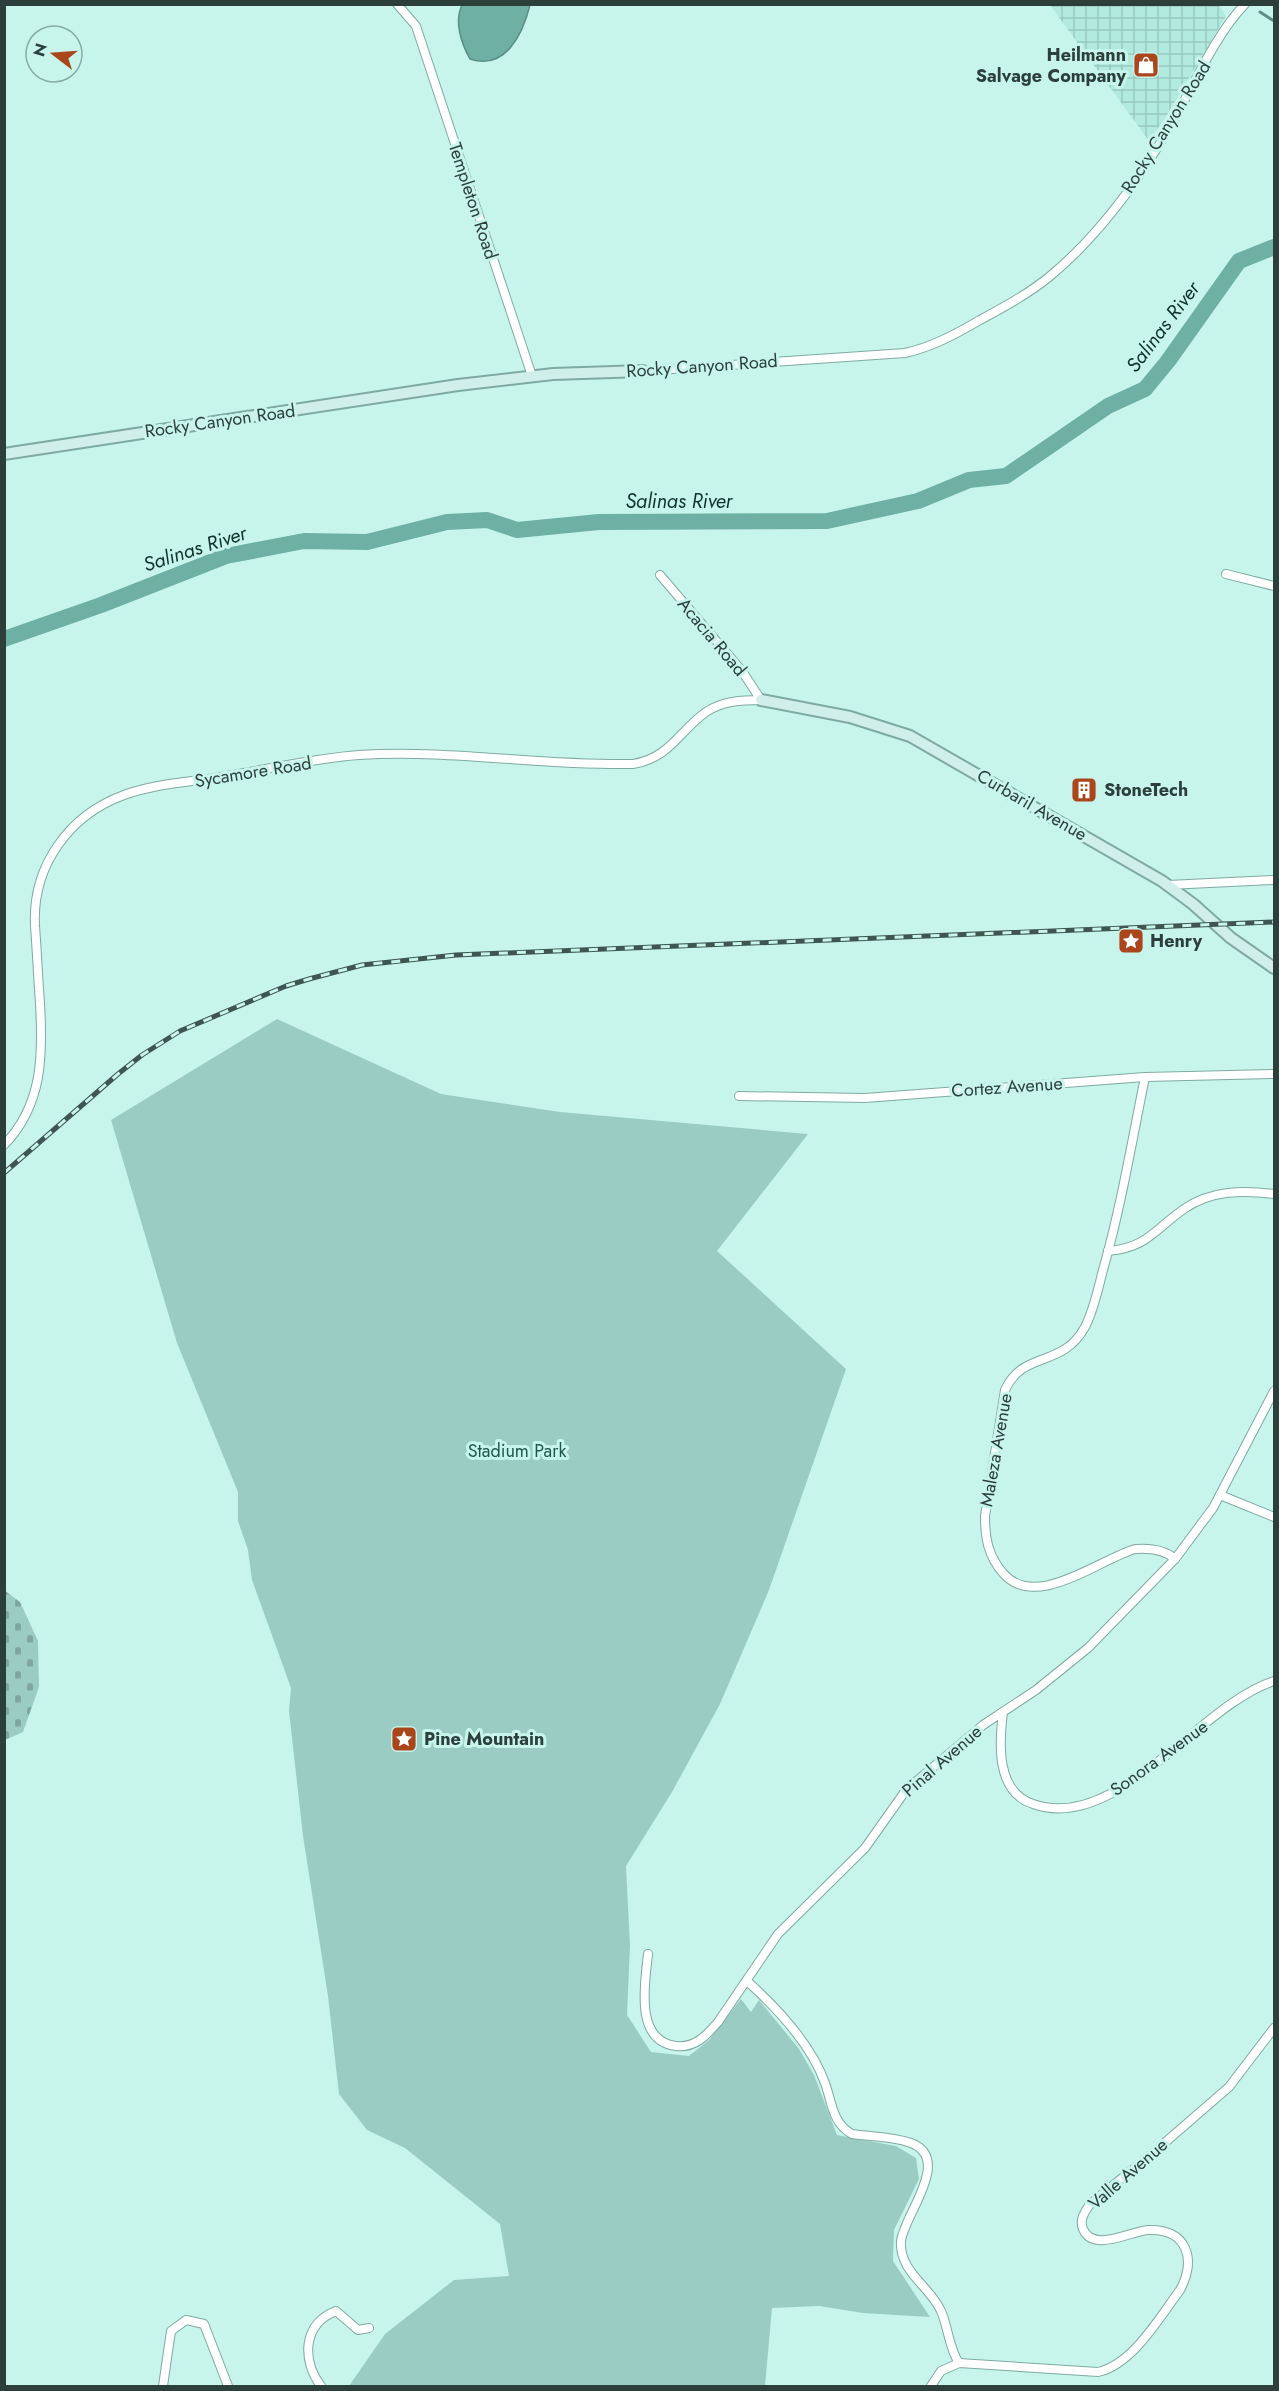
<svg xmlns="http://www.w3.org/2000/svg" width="1279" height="2391" font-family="Jost,sans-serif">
	<defs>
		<pattern id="industrial-grid" width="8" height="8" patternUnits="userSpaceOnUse" patternTransform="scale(1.5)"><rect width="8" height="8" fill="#b2eadf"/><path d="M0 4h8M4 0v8" fill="none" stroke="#99cac0"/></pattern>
		<pattern id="cemetery-stones" width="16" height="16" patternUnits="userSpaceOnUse" patternTransform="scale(1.5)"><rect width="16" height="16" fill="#9bccc3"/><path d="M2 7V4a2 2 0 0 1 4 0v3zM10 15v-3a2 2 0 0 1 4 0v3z" fill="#7fa7a0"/></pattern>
	</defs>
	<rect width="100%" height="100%" fill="#c7f5ec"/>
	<polygon fill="url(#industrial-grid)" points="1050,5 1219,5 1226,16 1167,115 1149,141"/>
	<polygon fill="#9bccc3" points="277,1019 441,1094 560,1112 808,1134 717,1251 846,1369 769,1590 720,1704 672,1792 626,1866 630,1946 627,2015 651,2052 689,2056 709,2040 741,1999 751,2012 759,2000 799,2049 814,2075 837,2135 896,2146 916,2158 919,2179 894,2230 893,2261 930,2317 863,2313 819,2306 772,2308 765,2386 349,2386 385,2334 454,2280 509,2276 500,2224 405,2148 367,2130 339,2094 328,1996 303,1836 289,1711 291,1688 252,1580 248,1550 238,1521 238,1492 177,1343 111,1120"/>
	<polygon fill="url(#cemetery-stones)" points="4,1590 20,1602 38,1641 39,1687 23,1732 5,1740"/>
	<path fill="#6fb0a4" stroke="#5b8e84" stroke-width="1.5" d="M462,5L530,4V5C523,33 506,71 470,59C461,43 454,21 462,5Z"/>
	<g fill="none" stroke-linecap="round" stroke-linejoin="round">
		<polyline stroke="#5b8e84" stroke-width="3" points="1260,12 1274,21"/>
		<polyline stroke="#6fb0a4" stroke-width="16" points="4,639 101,605 226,556 304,541 367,542 447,522 487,520 517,530 599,522 827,521 918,501 969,480 1006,476 1108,406 1145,389 1168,361 1239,261 1274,247"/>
		<defs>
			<g id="street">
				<polyline points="397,4 416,26 532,376"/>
				<path d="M643,371L905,353C932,347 956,334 980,320C1004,307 1028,294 1049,277C1099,236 1139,180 1171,125C1193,87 1215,35 1245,4"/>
				<polyline points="1226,574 1274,586"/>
				<polyline points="660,575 742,671 761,700"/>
				<polyline points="1168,885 1274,880"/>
				<path d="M1145,1077C1132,1141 1121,1207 1103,1270C1098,1289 1094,1310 1085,1327C1062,1369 1023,1350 1005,1390L985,1516C985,1538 988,1556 1003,1573C1035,1611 1098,1560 1135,1549C1149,1548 1164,1549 1175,1559"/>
				<polyline points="739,1096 865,1098 1145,1077 1274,1074"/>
				<path d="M4,1145C43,1105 43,1055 40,1003C38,977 37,952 35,926C32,866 69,815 124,795C156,783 194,782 227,776C270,769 315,758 359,755C450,749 542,766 633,764C670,758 679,731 706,712C722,701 742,700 761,700"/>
				<path d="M1108,1251C1147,1248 1155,1229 1184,1209C1211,1190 1244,1190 1274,1194"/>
				<polyline points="1220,1495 1274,1517"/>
				<path d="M1003,1712C999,1744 996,1792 1033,1804C1117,1834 1200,1704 1274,1681"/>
				<path d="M648,1954C645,1983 634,2041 676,2046C695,2048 706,2036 718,2022L778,1934L865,1848L906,1790L983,1725L1036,1690L1088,1648L1175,1559L1213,1508L1274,1391"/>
				<path d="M747,1981C777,2008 811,2044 825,2083C832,2102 832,2123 852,2134C871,2137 892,2136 911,2143C953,2159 904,2215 901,2241C899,2272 930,2286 941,2311C948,2326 949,2349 959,2363"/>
				<polyline points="163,2386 171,2331 186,2320 204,2324 228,2386"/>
				<path d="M321,2386C302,2361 302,2324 336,2311L358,2330L369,2328"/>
				<path d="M931,2386L941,2371L959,2363L1098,2372C1133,2364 1159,2318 1180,2290C1197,2260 1187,2228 1148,2230C1131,2231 1093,2253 1083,2229C1079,2219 1085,2212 1090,2204L1146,2159L1229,2087L1274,2028"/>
			</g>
			<g id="secondary">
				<polyline points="4,454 458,385 553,374 643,371"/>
				<polyline points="761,700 850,717 910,736 1162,881 1193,904 1231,938 1274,968"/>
			</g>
		</defs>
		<use href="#street" stroke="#7eaaa2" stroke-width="10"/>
		<use href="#secondary" stroke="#7eaaa2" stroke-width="14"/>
		<use href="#street" stroke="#fff" stroke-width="8"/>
		<use href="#secondary" stroke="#d0eeea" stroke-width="10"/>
		<defs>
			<polyline id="rail" points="4,1173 118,1074 142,1055 180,1031 286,986 309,979 362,965 456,955 1274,922"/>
		</defs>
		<use href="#rail" stroke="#3f5550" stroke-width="5"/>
		<use href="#rail" stroke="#c7f5ec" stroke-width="3" stroke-dasharray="9" stroke-linecap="butt"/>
	</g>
	<defs>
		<symbol id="shop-square" viewBox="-11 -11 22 22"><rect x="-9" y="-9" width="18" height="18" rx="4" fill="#ab451c" stroke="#c7f5ec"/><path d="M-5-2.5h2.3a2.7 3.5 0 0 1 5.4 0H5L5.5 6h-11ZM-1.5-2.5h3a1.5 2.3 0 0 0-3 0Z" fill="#fff"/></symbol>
		<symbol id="building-square" viewBox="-11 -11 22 22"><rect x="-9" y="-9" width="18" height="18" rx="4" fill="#ab451c" stroke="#c7f5ec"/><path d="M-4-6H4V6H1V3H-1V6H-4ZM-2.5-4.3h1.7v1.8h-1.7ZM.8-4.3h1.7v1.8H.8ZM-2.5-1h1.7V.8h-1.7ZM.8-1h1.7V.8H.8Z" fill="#fff"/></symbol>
		<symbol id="sight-square" viewBox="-11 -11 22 22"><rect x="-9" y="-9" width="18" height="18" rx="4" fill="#ab451c" stroke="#c7f5ec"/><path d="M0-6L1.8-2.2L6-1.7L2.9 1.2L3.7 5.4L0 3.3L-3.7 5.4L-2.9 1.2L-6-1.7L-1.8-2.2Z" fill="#fff"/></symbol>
	</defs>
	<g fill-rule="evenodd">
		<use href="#shop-square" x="1131" y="50" width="30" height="30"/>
		<use href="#building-square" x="1069" y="775" width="30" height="30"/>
		<use href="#sight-square" x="1116" y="926" width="30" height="30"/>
		<use href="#sight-square" x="389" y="1724" width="30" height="30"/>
	</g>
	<g text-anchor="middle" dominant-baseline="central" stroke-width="6" stroke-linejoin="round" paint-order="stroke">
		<g font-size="18" font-weight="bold" fill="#2c3f3b" stroke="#c7f5ec" text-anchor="start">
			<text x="1126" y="55" text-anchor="end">Heilmann<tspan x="1126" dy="21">Salvage Company</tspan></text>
			<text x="1104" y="790">StoneTech</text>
			<text x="1150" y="941">Henry</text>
			<text x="424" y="1739">Pine Mountain</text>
		</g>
		<g font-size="18" fill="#2c3f3b" stroke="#c7f5ec">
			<text transform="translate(1166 127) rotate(-58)">Rocky Canyon Road</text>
			<text transform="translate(473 201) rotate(72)">Templeton Road</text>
			<text transform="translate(702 366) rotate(-4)">Rocky Canyon Road</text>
			<text transform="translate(220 421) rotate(-8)">Rocky Canyon Road</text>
			<text transform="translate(712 637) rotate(50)">Acacia Road</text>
			<text transform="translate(253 772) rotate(-9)">Sycamore Road</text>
			<text transform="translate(1032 805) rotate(30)">Curbaril Avenue</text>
			<text transform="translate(1007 1087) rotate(-4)">Cortez Avenue</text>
			<text transform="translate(996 1450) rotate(-80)">Maleza Avenue</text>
			<text transform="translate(1159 1758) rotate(-36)">Sonora Avenue</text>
			<text transform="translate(942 1761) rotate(-41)">Pinal Avenue</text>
			<text transform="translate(1128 2174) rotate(-41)">Valle Avenue</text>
		</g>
		<g font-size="18" fill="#1e564d" stroke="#c7f5ec">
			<text x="517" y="1451">Stadium Park</text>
		</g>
		<g font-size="20" font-style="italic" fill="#10312c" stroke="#c7f5ec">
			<text transform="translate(1163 327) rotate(-53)">Salinas River</text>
			<text x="679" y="501">Salinas River</text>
			<text transform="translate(195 549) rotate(-18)">Salinas River</text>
		</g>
	</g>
	<rect width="1279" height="2391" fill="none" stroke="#2c3f3b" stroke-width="12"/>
	<g transform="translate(54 54) rotate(287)"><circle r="28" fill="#c7f5ec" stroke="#89aca5" stroke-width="1.5"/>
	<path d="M0-4.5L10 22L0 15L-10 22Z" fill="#ab451c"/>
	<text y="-9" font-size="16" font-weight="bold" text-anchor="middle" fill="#2c3f3b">N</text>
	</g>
</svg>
